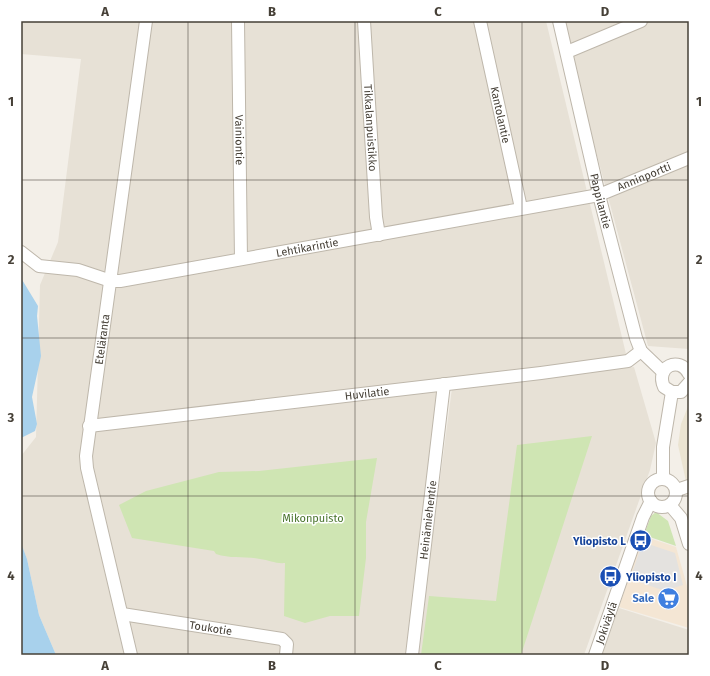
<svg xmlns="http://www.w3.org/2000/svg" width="710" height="676" font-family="'Fira Sans',sans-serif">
	<rect width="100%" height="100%" fill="#f3efe8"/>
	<g fill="#e7e1d6">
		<polygon points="21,21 546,21 627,358 86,424 83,467 127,655 56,655 39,615 27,559 21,543 21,456 36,437 40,285 58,242 81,59 21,54"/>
		<polygon points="561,21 689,21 689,349 648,346"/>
		<polygon points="634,367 656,443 650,470 584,655 417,655 452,388"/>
		<polygon points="443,388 408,655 134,655 90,468 95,430"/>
		<polygon points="619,608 689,630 689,655 602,655"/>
	</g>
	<polygon fill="#f4e6d4" points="643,536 676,547 689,593 689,628 619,607"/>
	<polygon fill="#ebe4d2" points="689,404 689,495 678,445 681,424"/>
	<g fill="#cfe5b3">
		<polygon points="592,436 521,655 421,655 429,596 496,601 517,445"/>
		<path d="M377,458L366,522V558L359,616H330L305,623L284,616L285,563C276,564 269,560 260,559C245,556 231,559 216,554L214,551L132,538L119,505L146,491L219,472L259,471Z"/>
		<polygon points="656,512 668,521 676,546 644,535 651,516"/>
	</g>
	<polygon fill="#e4e2df" points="648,544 675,553 683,585 670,589 668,592 630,579 641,547 646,549"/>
	<g fill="#a8d1ec">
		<polygon points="21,278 38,306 37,316 41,356 32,397 37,424 35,431 21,438"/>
		<polygon points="21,543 27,559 39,615 56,655 21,655"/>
	</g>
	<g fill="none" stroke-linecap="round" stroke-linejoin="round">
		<defs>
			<g id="minor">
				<path id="s1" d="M238,21L241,259"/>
				<path id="s2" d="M364,21L376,217L379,235"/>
				<path id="s3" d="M480,21L521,208"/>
				<path id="s4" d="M559,21L599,195L636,338L641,351L663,372"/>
				<polyline points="567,52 641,21"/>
				<path id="s5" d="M21,252L39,266L78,270L111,281H120L599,195L689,158"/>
				<path d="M689,374C679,355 655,367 664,387L672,392H681L689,383"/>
				<path id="s6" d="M89,426L541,373L628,361L641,351"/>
				<circle cx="662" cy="493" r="14"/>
				<polyline points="663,479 663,447 672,392"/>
				<polyline points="677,490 689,486"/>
				<polyline points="670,505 681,518 689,544"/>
				<path id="s7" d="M122,614L282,639L287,644L286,655"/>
				<path id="s8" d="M131,655L87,468L86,456L146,21"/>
				<path id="s9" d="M412,655L444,384"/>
				<path id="s10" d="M595,655L643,517L651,501"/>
			</g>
		</defs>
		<use href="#minor" stroke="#beb7ab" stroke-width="14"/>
		<use href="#minor" stroke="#fff" stroke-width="12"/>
	</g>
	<path fill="none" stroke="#464037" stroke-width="1" stroke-opacity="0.55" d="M188,21V655M355,21V655M522,21V655M21,180H689M21,338H689M21,496H689"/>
	<defs>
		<symbol id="bus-disc" viewBox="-11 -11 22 22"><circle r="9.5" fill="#1a4fb4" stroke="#fff"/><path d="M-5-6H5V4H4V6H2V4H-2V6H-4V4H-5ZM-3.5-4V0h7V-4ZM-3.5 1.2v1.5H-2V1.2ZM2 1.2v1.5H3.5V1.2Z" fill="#fff"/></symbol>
		<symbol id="supermarket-disc" viewBox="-11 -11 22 22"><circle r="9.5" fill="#3f7fe0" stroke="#fff"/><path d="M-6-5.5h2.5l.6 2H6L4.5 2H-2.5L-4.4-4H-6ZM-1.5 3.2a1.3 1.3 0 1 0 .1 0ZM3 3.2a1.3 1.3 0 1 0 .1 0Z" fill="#fff"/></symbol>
	</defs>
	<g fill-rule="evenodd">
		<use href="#bus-disc" x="628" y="528" width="25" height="25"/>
		<use href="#bus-disc" x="598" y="564" width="25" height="25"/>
		<use href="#supermarket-disc" x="656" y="586" width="25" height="25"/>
	</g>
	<g text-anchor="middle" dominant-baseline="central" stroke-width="3" stroke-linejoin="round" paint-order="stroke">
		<g font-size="11" fill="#464037" stroke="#fff">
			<text stroke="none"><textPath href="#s3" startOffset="96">Kantolantie</textPath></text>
			<text stroke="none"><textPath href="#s2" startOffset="107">Tikkalanpuistikko</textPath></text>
			<text stroke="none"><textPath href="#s1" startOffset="119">Vainiontie</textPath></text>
			<text stroke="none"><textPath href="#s5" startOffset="641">Anninportti</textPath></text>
			<text stroke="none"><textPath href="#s4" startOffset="185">Pappilantie</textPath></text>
			<text stroke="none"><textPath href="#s5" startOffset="296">Lehtikarintie</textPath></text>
			<text stroke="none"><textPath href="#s8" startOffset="322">Eteläranta</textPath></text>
			<text stroke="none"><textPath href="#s6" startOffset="280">Huvilatie</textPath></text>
			<text stroke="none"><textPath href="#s9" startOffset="136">Heinämiehentie</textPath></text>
			<text stroke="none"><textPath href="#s10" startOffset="34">Jokiväylä</textPath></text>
			<text stroke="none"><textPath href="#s7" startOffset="90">Toukotie</textPath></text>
		</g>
		<g font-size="11" fill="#49742d" stroke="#fff">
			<text x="313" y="518">Mikonpuisto</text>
		</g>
		<g font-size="11" font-weight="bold" fill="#164399" stroke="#fff" text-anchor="end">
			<text x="626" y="541">Yliopisto L</text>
			<text x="626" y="577" text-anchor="start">Yliopisto I</text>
		</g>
		<g font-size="11" font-weight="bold" fill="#366cbe" stroke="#fff" text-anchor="end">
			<text x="654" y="598">Sale</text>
		</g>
	</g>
	<rect width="710" height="676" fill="none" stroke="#ffffff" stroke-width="44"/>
	<rect x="22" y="22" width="666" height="632" fill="none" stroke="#464037" stroke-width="1.5"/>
	<g font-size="13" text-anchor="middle" font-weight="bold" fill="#464037">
		<text x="105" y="16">A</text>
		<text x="272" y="16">B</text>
		<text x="438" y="16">C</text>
		<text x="605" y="16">D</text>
		<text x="11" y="106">1</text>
		<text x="699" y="106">1</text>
		<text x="11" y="264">2</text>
		<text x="699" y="264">2</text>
		<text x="11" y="422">3</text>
		<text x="699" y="422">3</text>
		<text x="11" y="580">4</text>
		<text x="699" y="580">4</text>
		<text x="105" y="670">A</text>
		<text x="272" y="670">B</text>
		<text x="438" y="670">C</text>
		<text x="605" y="670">D</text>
	</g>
</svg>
